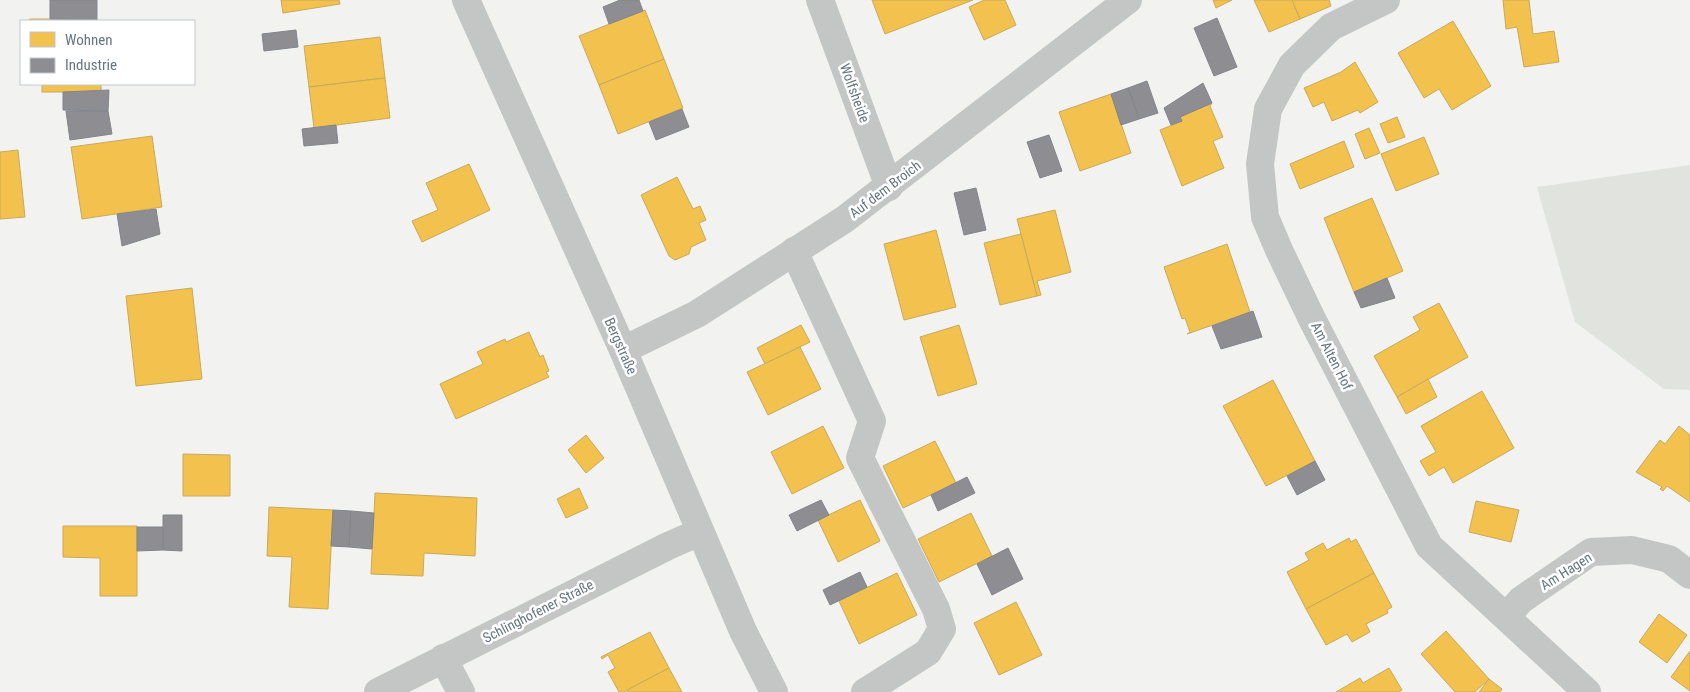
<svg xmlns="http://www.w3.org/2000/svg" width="1690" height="692" font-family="'Roboto Condensed',sans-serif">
	<rect width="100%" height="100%" fill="#f2f2f1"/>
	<polygon fill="#e1e4de" points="1690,165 1690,390 1664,389 1575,322 1537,187"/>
	<g fill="#f2c14e" stroke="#c8aa5c">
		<polygon points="281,0 339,0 340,4 283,13"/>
		<polygon points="872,0 973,0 885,34"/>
		<polygon points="984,0 1005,0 1016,25 984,40 969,7"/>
		<polygon points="1213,0 1232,0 1216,8"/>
		<polygon points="1254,0 1292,0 1300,19 1269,32"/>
		<polygon points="1292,0 1329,0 1331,6 1300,19"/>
		<polygon points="1503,0 1529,0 1533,34 1554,31 1559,62 1524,67 1517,27 1506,29"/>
		<polygon points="645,10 664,59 599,85 579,36"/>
		<polygon points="30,19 87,19 87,21 29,21"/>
		<polygon points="1453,21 1491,86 1452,110 1439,89 1424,98 1398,53"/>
		<polygon points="380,37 385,78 309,87 304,46"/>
		<polygon points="664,59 683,108 618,134 599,85"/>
		<polygon points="1355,62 1378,102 1360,113 1358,110 1332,121 1324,102 1313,107 1304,88 1341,72"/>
		<polygon points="385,78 390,118 314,128 309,87"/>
		<rect x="42" y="84" width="59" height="8"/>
		<polygon points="1111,94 1131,153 1080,171 1059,112"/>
		<polygon points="1212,103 1210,106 1223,137 1213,141 1224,168 1182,186 1160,130 1182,121 1180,117"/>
		<polygon points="1397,117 1405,137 1388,143 1380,124"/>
		<polygon points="1369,128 1380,153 1365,159 1355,134"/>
		<polygon points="152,136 162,207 82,219 71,147"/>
		<polygon points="1424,137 1439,174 1396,191 1381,154"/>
		<polygon points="1344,141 1354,167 1300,189 1290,164"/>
		<polygon points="18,150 25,217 0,219 0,152"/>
		<polygon points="469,164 490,210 422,242 412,221 438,210 426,183"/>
		<polygon points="677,177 693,209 700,206 706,220 699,223 706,240 691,247 689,254 675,260 669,256 641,195"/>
		<polygon points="1372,198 1403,271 1354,292 1324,218"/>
		<polygon points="1055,210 1071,272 1037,281 1041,295 1037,296 1017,219"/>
		<polygon points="936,230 956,307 904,320 884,244"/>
		<polygon points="1021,234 1037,296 1000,305 984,243"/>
		<polygon points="1227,244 1250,312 1187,334 1190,332 1185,318 1182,319 1164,267"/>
		<polygon points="192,288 202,379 136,386 126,296"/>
		<polygon points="1439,303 1468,357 1397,397 1374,356 1420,330 1413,317"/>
		<polygon points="801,325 810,342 765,364 757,348"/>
		<polygon points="959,325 977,384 938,396 920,337"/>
		<polygon points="529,332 540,357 543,355 549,371 546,372 549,377 456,419 440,384 483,364 477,352 505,339 506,342"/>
		<polygon points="800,347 821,389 768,415 747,372"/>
		<polygon points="1428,379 1437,397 1406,414 1397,397"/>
		<polygon points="1273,380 1315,461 1266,486 1223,406"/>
		<polygon points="1482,391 1514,448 1453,483 1444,467 1429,476 1420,461 1436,452 1421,426"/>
		<polygon points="823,426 844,468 792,494 771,452"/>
		<polygon points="1679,426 1690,435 1690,502 1667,486 1663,491 1660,489 1662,487 1636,472 1660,440 1665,444"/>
		<polygon points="586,435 604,458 586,473 568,450"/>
		<polygon points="935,441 956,483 903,508 883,466"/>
		<polygon points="183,454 230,455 230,496 183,496"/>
		<polygon points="579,488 588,508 566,518 557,499"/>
		<polygon points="375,493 477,498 475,556 424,553 423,576 371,574"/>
		<polygon points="860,500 880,541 838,562 818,520"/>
		<polygon points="1476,501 1519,510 1511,542 1469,532"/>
		<polygon points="269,507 333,510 328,609 289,607 292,557 267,556"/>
		<polygon points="971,513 992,556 939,582 918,539"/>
		<polygon points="63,526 137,526 137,596 100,596 100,558 63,557"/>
		<polygon points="1349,538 1351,542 1356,539 1374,573 1306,609 1287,572 1309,560 1305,553 1323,543 1327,550"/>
		<polygon points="897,573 917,615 859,644 839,601"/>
		<polygon points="1374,573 1392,607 1387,610 1388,613 1366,624 1370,632 1352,642 1347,634 1326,645 1306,609"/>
		<polygon points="1016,602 1042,655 999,675 974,623"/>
		<polygon points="1659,614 1687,635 1667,663 1639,642"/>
		<polygon points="1446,631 1489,679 1475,692 1455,692 1421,654"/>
		<polygon points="650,632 669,668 624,692 619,692 608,672 615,668 608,655 602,659 601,657"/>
		<polygon points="1690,651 1690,691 1671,677"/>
		<polygon points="669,668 682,692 628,692 627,690"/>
		<polygon points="1389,668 1402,690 1399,692 1336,692 1360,678 1363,683"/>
		<polygon points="1489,679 1502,689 1500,692 1479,692"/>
	</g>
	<g fill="#8d8d92" stroke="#81868c">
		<polygon points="50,0 97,0 97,20 50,19"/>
		<polygon points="620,0 639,0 643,11 609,24 603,7"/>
		<polygon points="1217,18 1237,67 1214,76 1194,28"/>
		<polygon points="296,30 298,47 264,51 262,34"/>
		<polygon points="1147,81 1158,113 1139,119 1128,88"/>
		<polygon points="1203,83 1212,103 1180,117 1182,121 1171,125 1164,108"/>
		<polygon points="1128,88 1139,119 1121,125 1111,94"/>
		<polygon points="109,90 108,111 63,110 63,92"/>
		<polygon points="682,109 689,127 656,140 649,122"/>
		<polygon points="66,111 108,111 112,134 70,140"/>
		<polygon points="336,125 338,143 304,146 302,129"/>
		<polygon points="1049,135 1062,171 1040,178 1027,142"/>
		<polygon points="976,188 986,230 964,235 954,193"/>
		<polygon points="156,209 160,234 122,246 117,214"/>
		<polygon points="1387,278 1395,298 1361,308 1354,292"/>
		<polygon points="1253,311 1262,337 1221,349 1212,326"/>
		<polygon points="1315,461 1325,480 1297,495 1287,476"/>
		<polygon points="967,477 975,493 938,511 931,495"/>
		<polygon points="821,500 829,515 797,531 789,515"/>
		<polygon points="333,510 351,511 349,547 331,546"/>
		<polygon points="351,511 374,513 372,549 349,547"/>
		<polygon points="163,515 182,515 182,551 163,550"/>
		<polygon points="137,527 163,527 163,550 137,551"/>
		<polygon points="1008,548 1023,579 992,595 977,564"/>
		<polygon points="860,572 867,587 830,605 823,590"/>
	</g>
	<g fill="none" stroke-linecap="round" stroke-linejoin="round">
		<g stroke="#c4c6c6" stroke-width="28">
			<polyline points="466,0 623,350 743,631 774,692"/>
			<polyline points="820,0 889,187"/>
			<polyline points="1386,0 1331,27 1292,65 1268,109 1260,164 1265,217 1279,250 1312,319 1429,546 1587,692"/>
			<polyline points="794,251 872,421 860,458 936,609 942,629 928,652 865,692"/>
			<polyline points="623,350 697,314 845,219 1128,0"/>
			<polyline points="1507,616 1521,600 1591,552 1632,550 1669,559 1690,575"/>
			<polyline points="443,658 461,692"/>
			<polyline points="378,692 668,546 700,532"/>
		</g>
	</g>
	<g text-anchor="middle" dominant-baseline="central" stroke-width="5" stroke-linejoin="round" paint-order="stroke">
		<g font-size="14" fill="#65767e" stroke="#fff">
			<text transform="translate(855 93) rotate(70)">Wolfsheide</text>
			<text transform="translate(885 189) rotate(-37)">Auf dem Broich</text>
			<text transform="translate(621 346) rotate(66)">Bergstraße</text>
			<text transform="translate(1332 356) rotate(63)">Am Alten Hof</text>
			<text transform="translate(1566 571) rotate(-32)">Am Hagen</text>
			<text transform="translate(538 611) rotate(-27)">Schlinghofener Straße</text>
		</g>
	</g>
	<rect x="20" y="20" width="175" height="65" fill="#ffffff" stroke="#c1c8cb"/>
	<rect x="30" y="32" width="25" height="15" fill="#f2c14e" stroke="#c1c8cb"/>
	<text x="65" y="45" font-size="15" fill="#65767e">Wohnen</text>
	<rect x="30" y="58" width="25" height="15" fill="#8d8d92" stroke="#c1c8cb"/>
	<text x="65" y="70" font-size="15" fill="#65767e">Industrie</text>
</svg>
